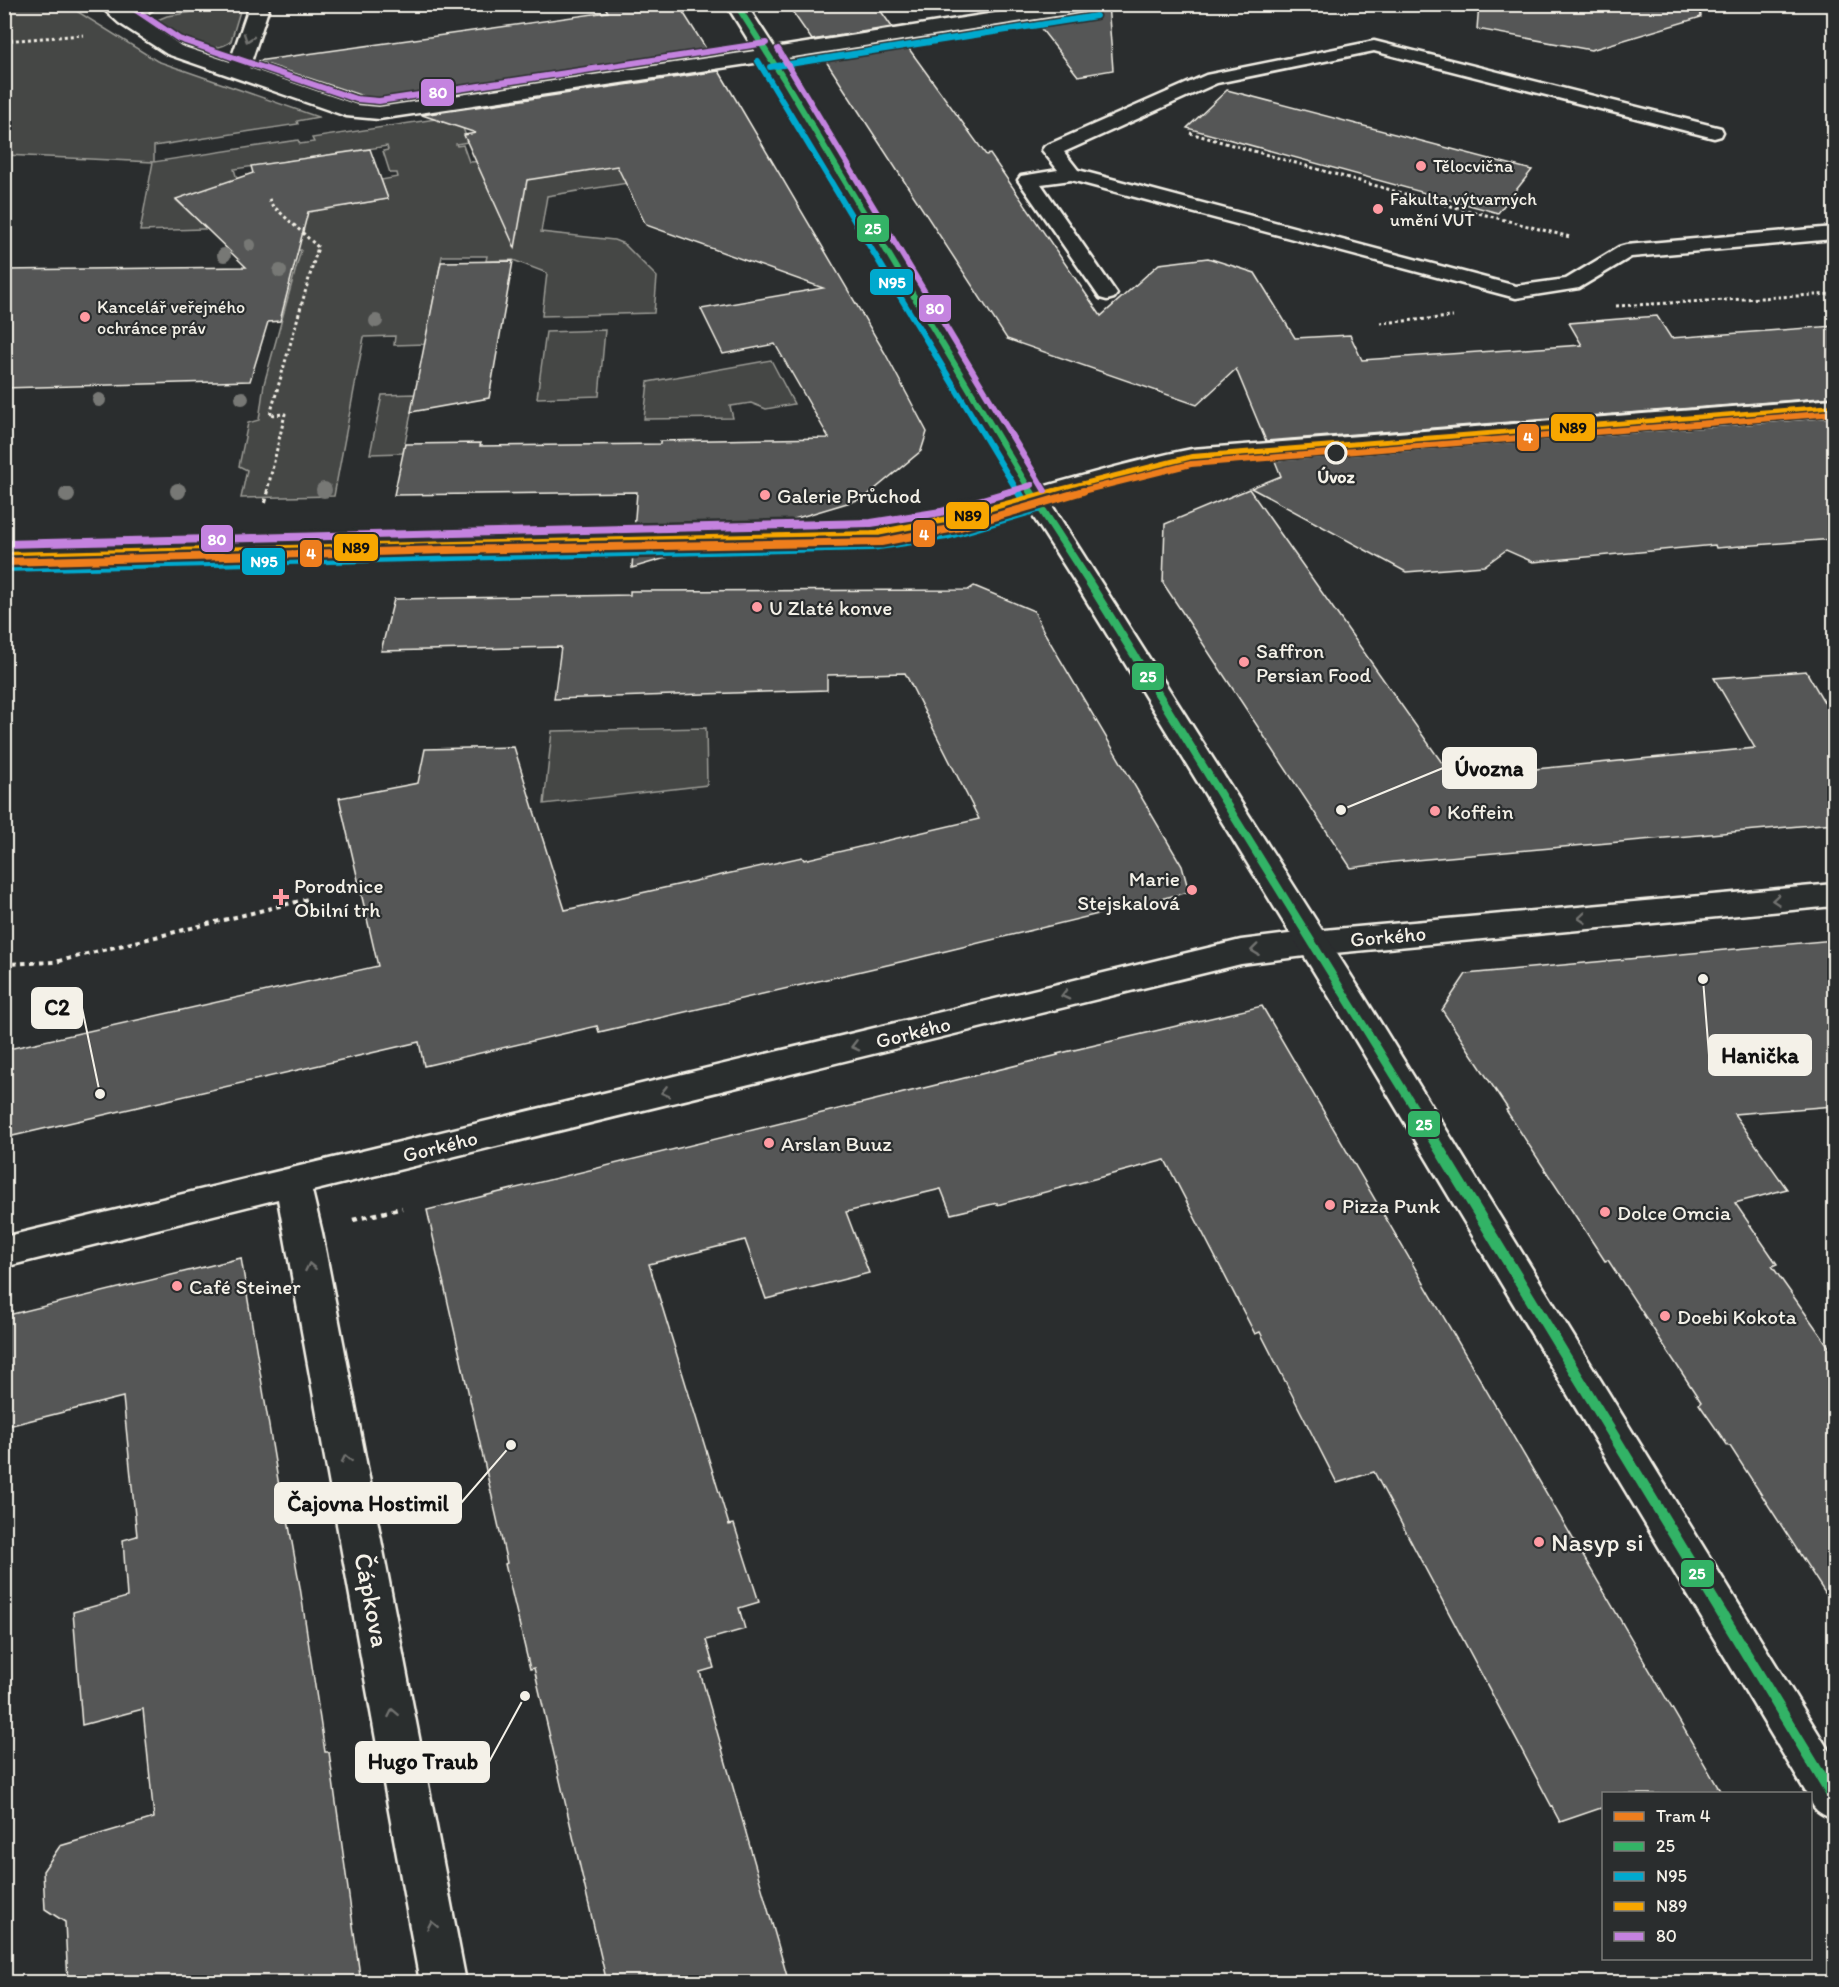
<svg xmlns="http://www.w3.org/2000/svg" width="1839" height="1987" font-family="Itim,sans-serif">
	<rect width="100%" height="100%" fill="#2a2d2e"/>
	<filter id="ink" filterUnits="userSpaceOnUse"><feTurbulence type="fractalNoise" baseFrequency=".0167" numOctaves="2"/><feDisplacementMap in="SourceGraphic" scale="12" xChannelSelector="R" yChannelSelector="G"/><feConvolveMatrix kernelMatrix="1 2 1 2 8 2 1 2 1" color-interpolation-filters="sRGB"/></filter>
	<g filter="url(#ink)">
		<g fill="#444645" stroke="#9c9c96" stroke-width="1.5" fill-rule="evenodd">
			<path d="M4,5H67L157,61L318,117L297,121L298,124L154,146V162L298,140L300,144L314,142L312,138L721,75L729,88L463,128L468,142L456,144L457,146L463,145L469,162L620,155L634,182L547,196L541,232L614,240L624,244L657,277L654,313L542,316L547,273L513,260L486,261L487,256H442L425,344L394,345L395,336L364,337L334,496L241,498L247,470L239,466L248,423L259,420L264,384L301,250L229,251L234,228L140,231L153,162L5,155ZM387,146L388,150L383,151L390,173H397L398,177L381,180L388,199L346,206L342,195L203,225L176,200L237,179L234,169Z"/>
			<path d="M239,5L241,6L240,11L231,41C213,58 165,40 155,21L167,16Z"/>
			<polygon points="605,330 599,396 537,398 546,332"/>
			<polygon points="771,360 794,404 766,409 751,403 730,406 733,418 644,419 648,382"/>
			<polygon points="415,394 403,453 370,454 382,395"/>
			<polygon points="706,728 707,785 544,804 552,731"/>
		</g>
		<g fill="#555756" stroke="#f4f1e8" stroke-width="1.5">
			<polygon points="603,4 678,4 710,55 387,104 257,61 608,12"/>
			<polygon points="787,4 876,4 892,27 812,40"/>
			<polygon points="1106,4 1108,4 1113,70 1078,76 1035,21 1095,12 1102,10"/>
			<polygon points="1479,4 1700,4 1701,17 1591,50 1477,29"/>
			<polygon points="904,42 986,155 990,154 1101,316 1159,264 1208,258 1255,273 1295,338 1350,335 1362,360 1582,345 1569,323 1657,316 1671,338 1834,326 1834,397 1266,441 1236,369 1197,405 1007,339 822,55"/>
			<polygon points="719,71 885,353 927,432 921,451 864,498 767,527 634,531 637,492 394,495 405,444 481,443 480,446 660,444 660,441 829,438 775,344 723,354 701,309 823,288 646,225 617,166 527,180 515,248 464,135 476,133 422,115"/>
			<polygon points="1227,90 1532,170 1498,213 1187,128"/>
			<polygon points="370,149 388,199 308,212 280,321 268,322 250,381 4,388 4,270 246,267 176,199 253,173 251,166"/>
			<polygon points="513,261 489,398 411,412 441,262"/>
			<polygon points="1834,417 1834,539 1716,548 1715,545 1533,562 1506,550 1484,566 1406,572 1251,488 1281,476 1275,461"/>
			<polygon points="1249,489 1452,777 1755,748 1714,678 1806,671 1834,719 1834,823 1393,862 1351,868 1163,583 1165,524"/>
			<polygon points="693,550 632,568 633,551"/>
			<polygon points="974,586 1034,611 1044,632 1182,866 1189,892 913,959 599,1032 597,1026 424,1066 419,1042 4,1138 4,1050 378,966 339,798 418,783 425,749 514,747 565,910 802,857 804,860 979,819 905,673 827,675 827,690 554,699 561,647 381,651 394,599 630,595 630,591 968,590"/>
			<polygon points="1834,940 1834,1106 1734,1114 1787,1189 1735,1203 1777,1264 1772,1266 1834,1354 1834,1607 1730,1446 1728,1446 1699,1404 1701,1402 1608,1260 1605,1261 1506,1110 1508,1109 1442,1010 1466,974"/>
			<polygon points="1262,1006 1722,1794 1604,1794 1604,1807 1560,1822 1374,1472 1337,1483 1284,1379 1260,1332 1255,1334 1165,1160 997,1205 997,1203 951,1214 941,1189 846,1212 869,1273 766,1299 745,1240 649,1264 729,1525 734,1524 759,1602 739,1608 745,1629 706,1640 714,1668 700,1672 789,1983 607,1983 534,1668 530,1669 505,1564 507,1563 427,1210 1058,1055 1057,1054"/>
			<polygon points="241,1258 283,1510 286,1509 300,1587 325,1752 329,1752 361,1983 68,1983 65,1922 45,1909 43,1871 60,1846 154,1818 143,1709 82,1725 73,1612 127,1597 123,1540 137,1536 123,1397 4,1427 4,1316"/>
		</g>
		<g fill="none" stroke-linecap="round" stroke-linejoin="round">
			<defs>
				<g id="service">
					<polygon points="139,4 160,4 132,23 120,23 117,19"/>
					<polygon points="1374,41 1721,128 1723,132 1721,136 1714,138 1374,51 1217,83 1064,152 1078,170 1516,286 1566,279 1619,247 1626,245 1834,227 1834,239 1631,257 1579,288 1516,298 1071,180 1041,184 1117,294 1114,298 1107,300 1100,298 1018,180 1021,176 1058,170 1042,150 1045,146 1206,75"/>
				</g>
				<g id="minor">
					<polygon points="98,4 121,4 181,46 230,62 250,4 270,4 249,68 357,105 379,107 768,49 775,51 778,55 775,59 768,61 379,119 346,116 167,54 119,23"/>
					<polygon points="1834,884 1834,906 1313,955 1241,964 312,1191 322,1233 466,1982 420,1982 278,1199 4,1267 4,1237 1241,940 1313,931"/>
				</g>
				<g id="tertiary">
					<polygon points="1052,4 1104,4 1101,8 1094,10 768,61 761,59 758,55 761,51 768,49"/>
					<path d="M1834,399V415L1192,465C1084,486 981,527 872,543L4,564V548L872,527C981,511 1084,470 1192,449Z"/>
				</g>
				<path id="secondary" d="M726,4H746L796,81L1051,504L1362,993L1834,1759V1819C1822,1815 1810,1809 1810,1794H1807L1338,1011L1075,582L1025,504L774,81Z"/>
			</defs>
			<use href="#service" stroke="#f4f1e8" stroke-width="5"/>
			<use href="#minor" stroke="#f4f1e8" stroke-width="5"/>
			<use href="#tertiary" stroke="#f4f1e8" stroke-width="5"/>
			<use href="#secondary" stroke="#f4f1e8" stroke-width="5"/>
			<g stroke="#f4f1e8" stroke-width="3" stroke-dasharray="3 3" stroke-linecap="butt">
				<polyline points="4,41 84,35"/>
				<polyline points="1190,133 1405,194 1570,237"/>
				<polyline points="1616,306 1834,294"/>
				<polyline points="1380,323 1453,317"/>
				<polyline points="267,492 285,414 270,415 318,247 272,205 269,199"/>
			</g>
			<g stroke="#f4f1e8" stroke-width="4" stroke-dasharray="4.5 4.5" stroke-linecap="butt">
				<polyline points="265,503 268,491"/>
				<polyline points="4,964 55,962 308,899"/>
			</g>
			<polyline stroke="#f4f1e8" stroke-width="4.5" stroke-dasharray="5 5" stroke-linecap="butt" points="353,1220 402,1208"/>
			<use href="#service" fill="#2a2d2e" fill-rule="evenodd"/>
			<use href="#minor" fill="#2a2d2e" fill-rule="evenodd"/>
			<use href="#tertiary" fill="#2a2d2e" fill-rule="evenodd"/>
			<use href="#secondary" fill="#2a2d2e" fill-rule="evenodd"/>
			<defs>
				<polyline id="bus-1-far2" points="736,4 785,81 1031,492"/>
				<polyline id="bus-1-far1" points="1030,491 1089,582 1433,1138"/>
				<polyline id="bus-1" points="1432,1137 1834,1798"/>
				<g id="bus-2-far1">
					<polyline points="758,61 1018,492"/>
					<polyline points="770,67 1096,16"/>
				</g>
				<g id="bus-2">
					<polyline points="1018,491 1025,503"/>
					<polyline points="4,568 872,547 947,536 1038,509"/>
				</g>
				<polyline id="bus-3-far1" points="1052,492 1192,457 1834,407"/>
				<polyline id="bus-3" points="4,556 872,535 953,519 1058,491"/>
				<g id="bus-4-far1">
					<polyline points="127,4 179,39 356,99 379,101 766,43"/>
					<polyline points="778,49 1045,491"/>
					<polyline points="1008,492 1032,485"/>
				</g>
				<polyline id="bus-4" points="4,544 871,523 941,512 1013,491"/>
			</defs>
			<use href="#bus-1-far2" stroke="#2a2d2e" stroke-width="9"/>
			<use href="#bus-1-far1" stroke="#2a2d2e" stroke-width="13"/>
			<use href="#bus-1" stroke="#2a2d2e" stroke-width="16"/>
			<use href="#bus-2-far1" stroke="#2a2d2e" stroke-width="9"/>
			<use href="#bus-2" stroke="#2a2d2e" stroke-width="13"/>
			<use href="#bus-3-far1" stroke="#2a2d2e" stroke-width="9"/>
			<use href="#bus-3" stroke="#2a2d2e" stroke-width="13"/>
			<use href="#bus-4-far1" stroke="#2a2d2e" stroke-width="9"/>
			<use href="#bus-4" stroke="#2a2d2e" stroke-width="13"/>
			<use href="#bus-1-far2" stroke="#33b366" stroke-width="6"/>
			<use href="#bus-1-far1" stroke="#33b366" stroke-width="8"/>
			<use href="#bus-1" stroke="#33b366" stroke-width="11"/>
			<use href="#bus-2-far1" stroke="#00a9ce" stroke-width="6"/>
			<use href="#bus-2" stroke="#00a9ce" stroke-width="8"/>
			<use href="#bus-3-far1" stroke="#f7a600" stroke-width="6"/>
			<use href="#bus-3" stroke="#f7a600" stroke-width="8"/>
			<use href="#bus-4-far1" stroke="#c483df" stroke-width="6"/>
			<use href="#bus-4" stroke="#c483df" stroke-width="8"/>
			<defs>
				<polyline id="tram-1-far1" points="1078,492 1191,464 1834,413"/>
				<polyline id="tram-1" points="4,562 446,550 881,542 960,527 1083,491"/>
			</defs>
			<use href="#tram-1-far1" stroke="#2a2d2e" stroke-width="9"/>
			<use href="#tram-1" stroke="#2a2d2e" stroke-width="13"/>
			<use href="#tram-1-far1" stroke="#ee7e1e" stroke-width="6"/>
			<use href="#tram-1" stroke="#ee7e1e" stroke-width="8"/>
		</g>
		<g fill="#777875">
			<circle cx="250" cy="245" r="6"/>
			<circle cx="224" cy="255" r="7"/>
			<circle cx="280" cy="271" r="7"/>
			<circle cx="376" cy="321" r="7"/>
			<circle cx="242" cy="398" r="7"/>
			<circle cx="99" cy="400" r="7"/>
			<circle cx="324" cy="490" r="8"/>
			<circle cx="178" cy="491" r="8"/>
			<circle cx="67" cy="495" r="8"/>
		</g>
		<defs><path id="oneway-chevron" d="M-2-3.5L2.5 0L-2 3.5" fill="none" stroke-width="1.6" stroke-linecap="round" stroke-linejoin="round" transform="scale(1.5)"/></defs>
		<g stroke="#71726f">
			<use href="#oneway-chevron" transform="translate(248 38) rotate(109)"/>
			<use href="#oneway-chevron" transform="translate(1776 900) rotate(175)"/>
			<use href="#oneway-chevron" transform="translate(1582 918) rotate(175)"/>
			<use href="#oneway-chevron" transform="translate(1255 950) rotate(173)"/>
			<use href="#oneway-chevron" transform="translate(1065 995) rotate(166)"/>
			<use href="#oneway-chevron" transform="translate(855 1046) rotate(166)"/>
			<use href="#oneway-chevron" transform="translate(665 1092) rotate(166)"/>
			<use href="#oneway-chevron" transform="translate(310 1267) rotate(-101)"/>
			<use href="#oneway-chevron" transform="translate(346 1459) rotate(-101)"/>
			<use href="#oneway-chevron" transform="translate(393 1713) rotate(-101)"/>
			<use href="#oneway-chevron" transform="translate(432 1925) rotate(-101)"/>
		</g>
	</g>
	<g fill="#ff9aa2" stroke="#2a2d2e" stroke-width="2">
		<circle cx="1421" cy="166" r="6"/>
		<circle cx="1378" cy="209" r="6"/>
		<circle cx="85" cy="317" r="6"/>
		<circle cx="765" cy="495" r="6"/>
		<circle cx="757" cy="607" r="6"/>
		<circle cx="1244" cy="662" r="6"/>
		<circle cx="1435" cy="811" r="6"/>
		<circle cx="1192" cy="890" r="6"/>
		<path d="M278 888h6v6h6v6h-6v6h-6v-6h-6v-6h6z"/>
		<circle cx="769" cy="1143" r="6"/>
		<circle cx="1330" cy="1205" r="6"/>
		<circle cx="1605" cy="1212" r="6"/>
		<circle cx="177" cy="1286" r="6"/>
		<circle cx="1665" cy="1316" r="6"/>
		<circle cx="1539" cy="1542" r="6"/>
	</g>
	<circle fill="#2a2d2e" stroke="#f4f1e8" stroke-width="3" cx="1336" cy="453" r="10"/>
	<g text-anchor="middle" dominant-baseline="central" stroke-width="4.5" stroke-linejoin="round" paint-order="stroke">
		<g font-size="18" fill="#f4f1e8" stroke="#2a2d2e" text-anchor="start">
			<text x="1433" y="166">Tělocvična</text>
			<text x="1390" y="199">Fakulta výtvarných<tspan x="1390" dy="21">umění VUT</tspan></text>
			<text x="97" y="307">Kancelář veřejného<tspan x="97" dy="21">ochránce práv</tspan></text>
		</g>
		<g font-size="18" font-weight="bold" fill="#f4f1e8" stroke="#2a2d2e">
			<text x="1336" y="477">Úvoz</text>
		</g>
		<g font-size="21" fill="#f4f1e8" stroke="#2a2d2e" text-anchor="start">
			<text x="777" y="495">Galerie Průchod</text>
			<text x="769" y="607">U Zlaté konve</text>
			<text x="1256" y="650">Saffron<tspan x="1256" dy="24">Persian Food</tspan></text>
			<text x="1447" y="811">Koffein</text>
			<text x="1180" y="878" text-anchor="end">Marie<tspan x="1180" dy="24">Stejskalová</tspan></text>
			<text x="294" y="885">Porodnice<tspan x="294" dy="24">Obilní trh</tspan></text>
			<text x="781" y="1143">Arslan Buuz</text>
			<text x="1342" y="1205">Pizza Punk</text>
			<text x="1617" y="1212">Dolce Omcia</text>
			<text x="189" y="1286">Café Steiner</text>
			<text x="1677" y="1316">Doebi Kokota</text>
		</g>
		<g font-size="21" fill="#f4f1e8" stroke="#2a2d2e">
			<text transform="translate(1388 936) rotate(-5)">Gorkého</text>
			<text transform="translate(913 1032) rotate(-14)">Gorkého</text>
			<text transform="translate(440 1146) rotate(-14)">Gorkého</text>
		</g>
		<g font-size="26" fill="#f4f1e8" stroke="#2a2d2e" text-anchor="start">
			<text x="1551" y="1542">Nasyp si</text>
		</g>
		<g font-size="26" fill="#f4f1e8" stroke="#2a2d2e">
			<text transform="translate(372 1600) rotate(79)">Čápkova</text>
		</g>
	</g>
	<path fill="none" stroke="#f4f1e8" stroke-width="2" d="M1341 810L1443 768M100 1094L82 1008M1703 979L1709 1055M511 1445L461 1503M525 1696L489 1762"/>
	<g fill="#f4f1e8" stroke="#2a2d2e" stroke-width="2">
		<circle cx="1341" cy="810" r="6"/>
		<circle cx="100" cy="1094" r="6"/>
		<circle cx="1703" cy="979" r="6"/>
		<circle cx="511" cy="1445" r="6"/>
		<circle cx="525" cy="1696" r="6"/>
	</g>
	<g fill="#f4f1e8" stroke="#f4f1e8" stroke-width="2">
		<rect x="1443" y="748" width="93" height="40" rx="6"/>
		<rect x="32" y="988" width="50" height="40" rx="6"/>
		<rect x="1709" y="1035" width="102" height="40" rx="6"/>
		<rect x="275" y="1483" width="186" height="40" rx="6"/>
		<rect x="356" y="1742" width="133" height="40" rx="6"/>
	</g>
	<g font-size="22" text-anchor="middle" font-weight="bold" fill="#111">
		<text x="1489" y="776">Úvozna</text>
		<text x="57" y="1015">C2</text>
		<text x="1760" y="1063">Hanička</text>
		<text x="368" y="1511">Čajovna Hostimil</text>
		<text x="423" y="1769">Hugo Traub</text>
	</g>
	<g stroke="#2a2d2e" stroke-width="2">
		<rect x="420" y="78" width="35" height="29" rx="6" fill="#c483df"/>
		<rect x="856" y="214" width="34" height="29" rx="6" fill="#33b366"/>
		<rect x="869" y="268" width="45" height="28" rx="6" fill="#00a9ce"/>
		<rect x="918" y="294" width="34" height="29" rx="6" fill="#c483df"/>
		<rect x="1550" y="413" width="46" height="29" rx="6" fill="#f7a600"/>
		<rect x="1516" y="423" width="24" height="29" rx="6" fill="#ee7e1e"/>
		<rect x="945" y="501" width="45" height="29" rx="6" fill="#f7a600"/>
		<rect x="912" y="519" width="24" height="29" rx="6" fill="#ee7e1e"/>
		<rect x="200" y="524" width="34" height="29" rx="6" fill="#c483df"/>
		<rect x="333" y="533" width="46" height="29" rx="6" fill="#f7a600"/>
		<rect x="299" y="539" width="24" height="29" rx="6" fill="#ee7e1e"/>
		<rect x="241" y="547" width="45" height="29" rx="6" fill="#00a9ce"/>
		<rect x="1131" y="662" width="34" height="29" rx="6" fill="#33b366"/>
		<rect x="1407" y="1110" width="34" height="28" rx="6" fill="#33b366"/>
		<rect x="1680" y="1559" width="35" height="29" rx="6" fill="#33b366"/>
	</g>
	<g font-size="16" text-anchor="middle" font-weight="bold" fill="#fff">
		<text x="438" y="98">80</text>
		<text x="873" y="234">25</text>
		<text x="892" y="288">N95</text>
		<text x="935" y="314">80</text>
		<text x="1528" y="443">4</text>
		<text x="924" y="540">4</text>
		<text x="217" y="545">80</text>
		<text x="311" y="559">4</text>
		<text x="264" y="567">N95</text>
		<text x="1148" y="682">25</text>
		<text x="1424" y="1130">25</text>
		<text x="1697" y="1579">25</text>
	</g>
	<g font-size="16" text-anchor="middle" font-weight="bold" fill="#111">
		<text x="1573" y="433">N89</text>
		<text x="968" y="521">N89</text>
		<text x="356" y="553">N89</text>
	</g>
	<rect width="1839" height="1987" fill="none" stroke="#2a2d2e" stroke-width="24"/>
	<rect x="12" y="12" width="1815" height="1963" fill="none" stroke="#f4f1e8" stroke-width="2" filter="url(#ink)"/>
	<rect x="1602" y="1792" width="210" height="168" fill="#2a2d2e" stroke="#7b7b78" stroke-width="1.5"/>
	<rect x="1614" y="1812" width="30" height="9" fill="#ee7e1e" stroke="#7b7b78" stroke-width="1.5"/>
	<text x="1656" y="1822" font-size="18" fill="#f4f1e8">Tram 4</text>
	<rect x="1614" y="1842" width="30" height="9" fill="#33b366" stroke="#7b7b78" stroke-width="1.5"/>
	<text x="1656" y="1852" font-size="18" fill="#f4f1e8">25</text>
	<rect x="1614" y="1872" width="30" height="9" fill="#00a9ce" stroke="#7b7b78" stroke-width="1.5"/>
	<text x="1656" y="1882" font-size="18" fill="#f4f1e8">N95</text>
	<rect x="1614" y="1902" width="30" height="9" fill="#f7a600" stroke="#7b7b78" stroke-width="1.5"/>
	<text x="1656" y="1912" font-size="18" fill="#f4f1e8">N89</text>
	<rect x="1614" y="1932" width="30" height="9" fill="#c483df" stroke="#7b7b78" stroke-width="1.5"/>
	<text x="1656" y="1942" font-size="18" fill="#f4f1e8">80</text>
</svg>
